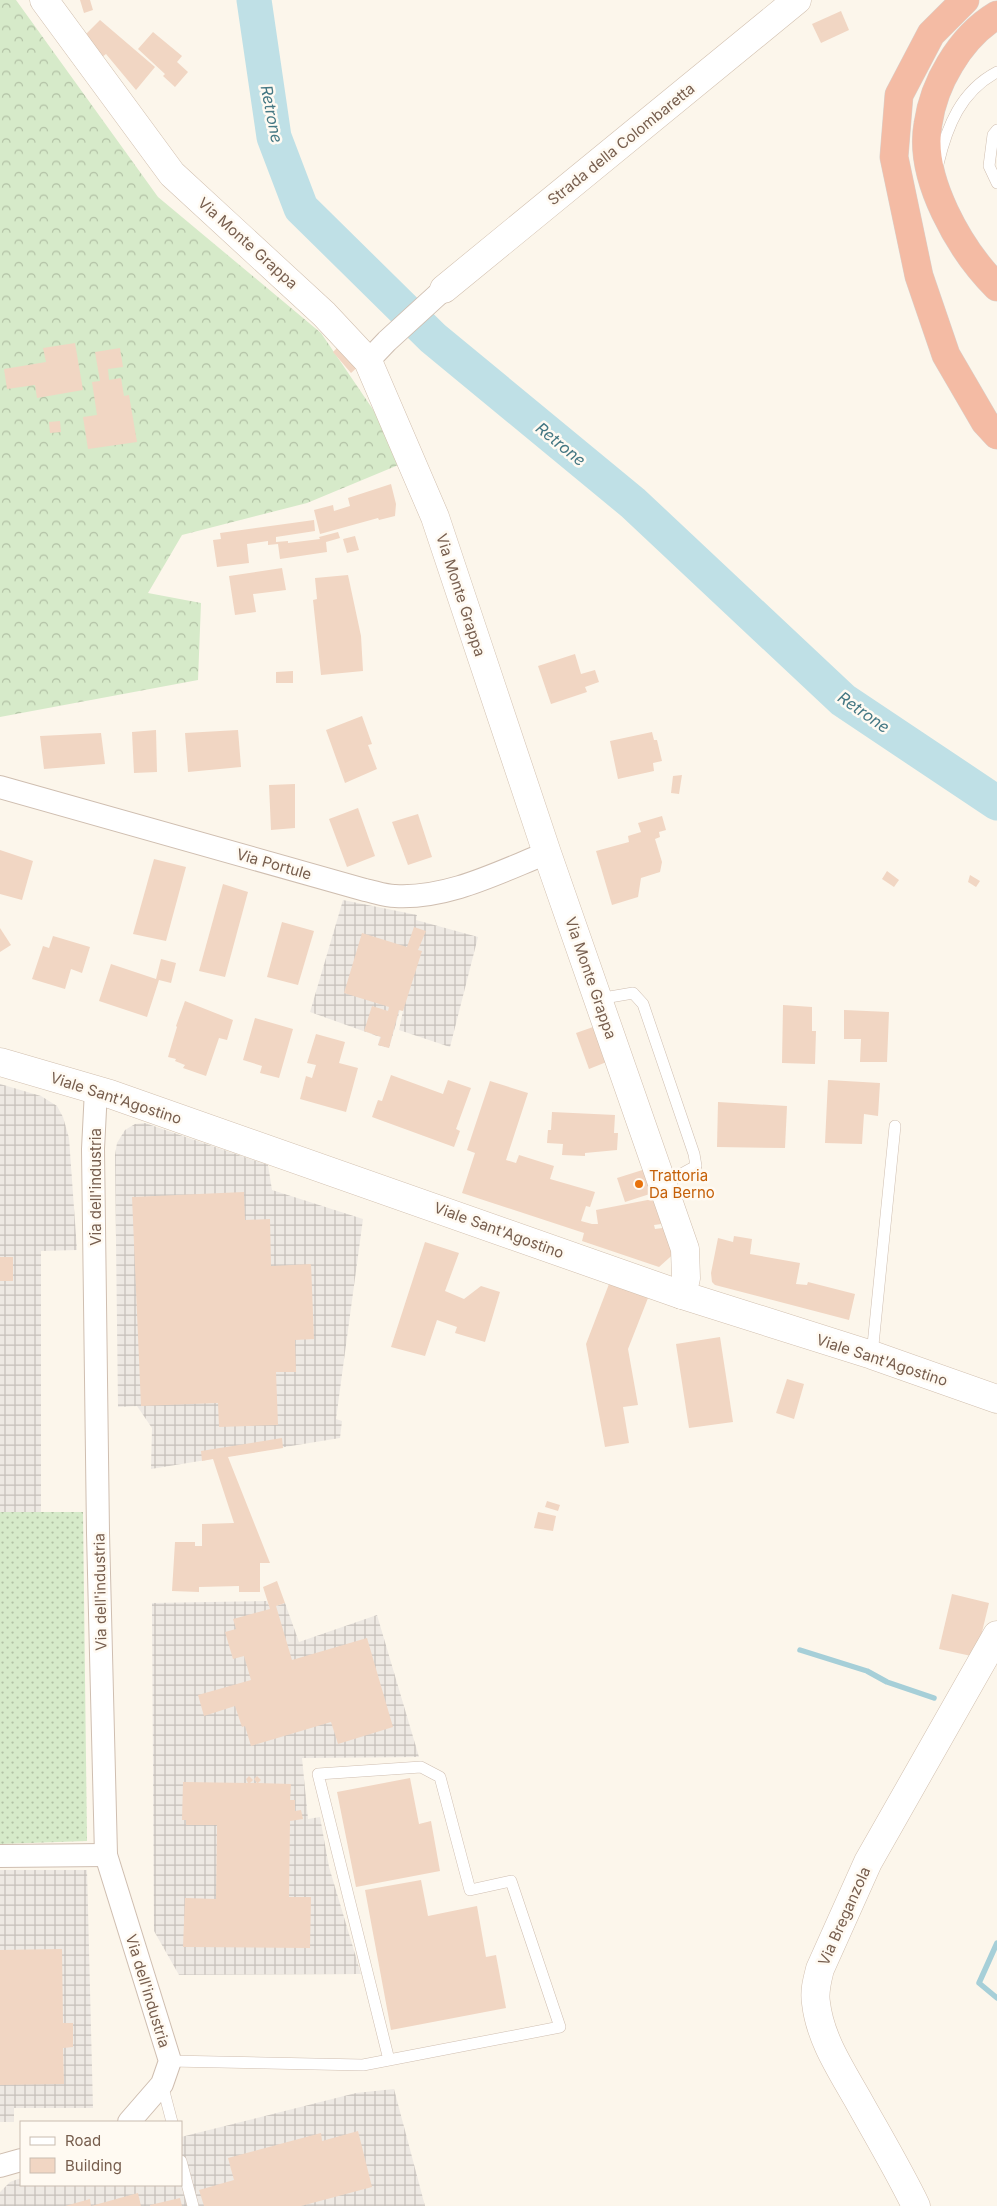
<svg xmlns="http://www.w3.org/2000/svg" width="997" height="2206" font-family="Inter,sans-serif">
	<defs>
		<pattern id="industrial-grid" width="8" height="8" patternUnits="userSpaceOnUse" patternTransform="scale(1.25)"><rect width="8" height="8" fill="#eee9e3"/><path d="M0 4h8M4 0v8" fill="none" stroke="#c6c0ba"/></pattern>
		<pattern id="grass-dots" width="8" height="8" patternUnits="userSpaceOnUse" patternTransform="scale(1.25)"><rect width="8" height="8" fill="#d6eac9"/><path d="M2 2h.1M6 6h.1" fill="none" stroke="#b2c1a5" stroke-width="1.8" stroke-linecap="round"/></pattern>
		<pattern id="forest-crowns" width="20" height="18" patternUnits="userSpaceOnUse" patternTransform="scale(1.25)"><rect width="20" height="18" fill="#d6eac9"/><path d="M2 6a3 3 0 1 1 6 0M12 15a3 3 0 1 1 6 0" fill="none" stroke="#b2c1a5"/></pattern>
	</defs>
	<rect width="100%" height="100%" fill="#fcf6eb"/>
	<g fill="url(#industrial-grid)">
		<polygon points="343,900 417,915 416,920 478,937 450,1047 399,1030 403,1011 400,1010 389,1048 378,1045 380,1037 310,1012"/>
		<polygon points="0,1084 41,1096 57,1106 63,1117 69,1138 77,1250 41,1251 41,1512 0,1512"/>
		<polygon points="145,1123 268,1165 272,1190 363,1219 336,1419 342,1421 340,1438 151,1469 152,1428 137,1406 118,1407 115,1155 117,1143 125,1130 135,1124"/>
		<polygon points="267,1601 270,1608 285,1603 299,1642 377,1615 419,1757 302,1758 308,1819 320,1817 329,1867 361,1974 179,1975 154,1931 152,1603"/>
		<polygon points="0,1870 87,1870 93,2108 14,2108 14,2122 0,2122"/>
		<polygon points="394,2089 425,2206 0,2206 0,2192 10,2182 21,2178 21,2185 181,2185 181,2137 356,2093"/>
	</g>
	<polygon fill="url(#grass-dots)" points="0,1512 83,1512 87,1841 0,1844"/>
	<polygon fill="url(#forest-crowns)" points="0,0 16,0 158,197 321,333 408,461 307,503 182,535 148,593 201,603 198,680 0,717"/>
	<g fill="none" stroke-linecap="round" stroke-linejoin="round">
		<g stroke="#a6cfd8" stroke-width="5.5">
			<polyline points="800,1650 867,1671 887,1682 934,1698"/>
			<polyline points="997,1943 979,1983 997,1998"/>
		</g>
		<polyline stroke="#bfe0e6" stroke-width="35" points="254,0 274,137 301,208 433,338 633,503 843,700 997,803"/>
	</g>
	<g fill="#f1d6c3">
		<polygon points="80,0 90,0 93,10 84,13"/>
		<polygon points="841,11 849,30 821,43 812,24"/>
		<polygon points="100,20 155,67 136,90 106,54 102,57 85,35"/>
		<polygon points="153,32 182,56 177,62 188,72 175,87 163,76 165,74 138,49"/>
		<polygon points="343,342 361,364 351,373 333,352"/>
		<polygon points="75,343 83,390 37,398 35,385 7,389 4,369 46,362 43,348"/>
		<polygon points="120,348 123,367 108,369 109,380 121,378 124,396 129,395 137,442 88,449 83,417 97,415 92,382 100,381 95,352"/>
		<polygon points="60,421 61,432 50,433 49,422"/>
		<polygon points="391,484 396,504 395,516 379,520 378,518 320,534 314,510 333,505 334,511 350,506 348,498"/>
		<polygon points="314,520 315,531 276,537 276,542 288,541 288,543 320,539 319,537 338,532 340,538 326,542 327,552 280,559 278,544 268,545 268,541 247,544 249,563 217,567 213,540 221,539 220,533"/>
		<polygon points="355,536 359,550 347,553 343,539"/>
		<polygon points="282,568 286,590 253,594 256,612 235,615 229,576"/>
		<polygon points="348,575 361,636 363,671 321,675 313,600 317,599 315,578"/>
		<polygon points="575,654 581,674 595,670 599,682 585,687 587,692 551,704 538,666"/>
		<polygon points="293,671 293,683 276,683 276,672"/>
		<polygon points="362,716 372,744 368,745 377,769 345,783 326,730"/>
		<polygon points="156,730 157,772 134,773 132,732"/>
		<polygon points="238,730 241,767 188,772 185,733"/>
		<polygon points="652,732 654,740 657,740 662,761 653,763 654,771 618,779 610,741"/>
		<polygon points="101,733 105,764 44,769 40,736"/>
		<polygon points="682,775 679,794 671,793 673,776"/>
		<polygon points="295,784 295,828 271,830 269,785"/>
		<polygon points="358,808 375,856 347,867 329,819"/>
		<polygon points="418,814 432,857 408,865 392,822"/>
		<polygon points="662,816 666,830 659,832 660,837 655,839 662,862 660,872 641,878 638,897 612,905 596,851 629,842 628,836 641,832 638,823"/>
		<polygon points="0,850 33,861 22,900 0,894"/>
		<polygon points="154,859 186,867 166,941 133,934"/>
		<polygon points="887,871 899,880 894,887 882,879"/>
		<polygon points="970,875 980,881 976,887 968,882"/>
		<polygon points="223,884 248,892 225,977 199,971"/>
		<polygon points="282,922 314,931 298,985 267,977"/>
		<polygon points="414,927 426,931 418,950 422,951 403,1011 399,1010 389,1048 378,1045 381,1037 364,1031 372,1006 388,1011 389,1007 344,993 362,933 407,947"/>
		<polygon points="0,928 11,945 0,952"/>
		<polygon points="53,936 90,947 82,973 71,969 65,989 32,979 43,946 49,948"/>
		<polygon points="161,959 176,963 171,983 159,980 147,1017 99,1001 111,964 156,979"/>
		<polygon points="185,1001 233,1020 227,1040 219,1038 206,1076 183,1068 185,1065 175,1061 176,1059 168,1057 177,1027 176,1026"/>
		<polygon points="783,1005 812,1007 812,1031 816,1031 815,1064 782,1063"/>
		<polygon points="844,1010 889,1012 887,1062 860,1062 861,1039 844,1039"/>
		<polygon points="255,1018 293,1029 279,1078 260,1073 262,1066 243,1060"/>
		<polygon points="596,1026 609,1061 589,1069 576,1033"/>
		<polygon points="316,1034 345,1042 339,1063 358,1068 346,1112 300,1099 306,1076 312,1078 316,1065 307,1063"/>
		<polygon points="391,1075 443,1094 448,1080 471,1088 456,1129 460,1131 454,1147 372,1117 378,1100 382,1101"/>
		<polygon points="828,1080 880,1083 878,1116 864,1114 862,1144 825,1143"/>
		<polygon points="490,1081 528,1093 506,1160 516,1163 519,1155 554,1166 550,1179 595,1192 590,1207 586,1206 581,1221 592,1224 598,1224 596,1210 663,1197 669,1223 654,1225 655,1229 670,1227 678,1250 659,1267 582,1241 584,1233 462,1193 475,1153 467,1150"/>
		<polygon points="718,1102 787,1106 785,1148 717,1147"/>
		<polygon points="552,1112 615,1115 614,1133 618,1133 617,1150 585,1153 585,1156 562,1155 563,1144 547,1143 548,1130 551,1130"/>
		<polygon points="652,1167 659,1191 625,1202 617,1178"/>
		<polygon points="244,1192 245,1220 270,1219 271,1266 311,1264 314,1339 295,1340 296,1372 276,1372 278,1425 219,1427 218,1403 141,1406 132,1197"/>
		<polygon points="734,1236 752,1239 750,1254 800,1263 796,1284 807,1285 808,1282 855,1294 849,1320 715,1285 712,1282 711,1273 718,1238 733,1242"/>
		<polygon points="425,1242 459,1253 445,1291 464,1299 481,1286 500,1292 485,1342 455,1333 457,1327 437,1320 425,1356 391,1347"/>
		<rect x="0" y="1257" width="13" height="24"/>
		<polygon points="609,1284 648,1298 628,1349 638,1405 623,1407 629,1443 605,1447 586,1344"/>
		<polygon points="720,1337 733,1422 689,1428 676,1344"/>
		<polygon points="787,1379 804,1384 794,1419 776,1413"/>
		<polygon points="282,1438 283,1448 228,1457 270,1563 260,1563 260,1592 239,1592 239,1586 199,1587 199,1592 172,1591 175,1542 195,1542 195,1546 202,1546 202,1524 234,1523 213,1459 202,1461 201,1451"/>
		<polygon points="547,1501 560,1505 558,1511 545,1507"/>
		<polygon points="538,1512 556,1516 553,1531 534,1528"/>
		<polygon points="277,1581 285,1603 276,1606 292,1660 367,1638 393,1727 338,1744 331,1722 251,1746 245,1726 242,1727 235,1706 204,1716 198,1695 251,1680 244,1656 233,1659 225,1632 236,1629 233,1619 270,1609 263,1587"/>
		<polygon points="952,1594 989,1603 976,1657 939,1649"/>
		<polygon points="249,1776 253,1780 250,1783 257,1783 254,1779 257,1776 261,1780 258,1783 291,1784 290,1800 295,1800 295,1811 301,1810 303,1819 290,1821 289,1897 311,1897 310,1948 183,1947 185,1898 216,1899 217,1825 186,1825 186,1820 182,1820 183,1782 248,1783 246,1779"/>
		<polygon points="410,1778 419,1824 431,1821 440,1871 356,1887 337,1792"/>
		<polygon points="421,1880 428,1916 477,1906 486,1957 496,1955 506,2008 391,2030 365,1890"/>
		<polygon points="62,1949 63,2023 73,2023 73,2047 63,2048 64,2084 0,2085 0,1950"/>
		<polygon points="358,2131 372,2187 301,2206 204,2206 199,2190 234,2180 228,2158 321,2133 322,2141"/>
		<polygon points="138,2193 141,2206 65,2206 90,2199 91,2206"/>
		<polygon points="180,2198 182,2206 150,2206 150,2205"/>
	</g>
	<g fill="none" stroke-linecap="round" stroke-linejoin="round">
		<defs>
			<g id="lane">
				<polyline points="997,130 993,135 989,166 997,183"/>
				<path d="M938,164C947,126 961,91 997,72"/>
				<polyline points="598,999 633,993 643,1004 694,1154 696,1166 663,1184"/>
				<polyline points="872,1355 895,1126"/>
				<polyline points="170,2061 363,2065 389,2060 560,2027 511,1881 470,1890 440,1777 421,1767 318,1774 389,2060"/>
				<polyline points="162,2084 172,2122"/>
				<polyline points="181,2161 193,2206"/>
			</g>
			<g id="street">
				<polyline points="368,361 387,341 444,289"/>
				<path d="M0,787L365,890C375,892 385,896 395,896C448,899 499,872 547,853"/>
				<polyline points="96,1090 93,1149 98,1533 106,1855 170,2061 162,2084 129,2122"/>
				<polyline points="0,1856 106,1855"/>
				<polyline points="0,2166 21,2160"/>
			</g>
			<g id="secondary">
				<polyline points="44,0 172,174 324,314 368,361 435,517 547,853 685,1249 686,1278 682,1295"/>
				<polyline points="444,289 797,0"/>
				<polyline points="0,1062 110,1094 682,1295 872,1355 997,1399"/>
				<path d="M916,2206C898,2169 877,2134 857,2098C840,2068 820,2038 816,2003C814,1991 817,1981 820,1969L868,1862L997,1635"/>
			</g>
			<g id="highway">
				<polyline points="965,0 931,34 899,95 894,157 919,276 946,355 985,422 997,435"/>
				<path d="M997,15C977,27 962,44 950,64C939,82 931,103 928,124C918,178 960,250 997,287"/>
			</g>
		</defs>
		<use href="#lane" stroke="#cfbeb0" stroke-width="12"/>
		<use href="#street" stroke="#cfbeb0" stroke-width="24"/>
		<use href="#secondary" stroke="#d1bfae" stroke-width="29"/>
		<use href="#highway" stroke="#d9d2cd" stroke-width="29"/>
		<use href="#lane" stroke="#fff" stroke-width="11"/>
		<use href="#street" stroke="#fff" stroke-width="22"/>
		<use href="#secondary" stroke="#fff" stroke-width="28"/>
		<use href="#highway" stroke="#f4bba4" stroke-width="28"/>
	</g>
	<circle fill="#e8710a" stroke="#fffaf2" stroke-width="2" cx="639" cy="1184" r="5"/>
	<g text-anchor="middle" dominant-baseline="central" stroke-width="5" stroke-linejoin="round" paint-order="stroke">
		<g font-size="15" fill="#775e4e" stroke="#fffaf2">
			<text transform="translate(621 144) rotate(-39)">Strada della Colombaretta</text>
			<text transform="translate(248 243) rotate(42)">Via Monte Grappa</text>
			<text transform="translate(461 595) rotate(72)">Via Monte Grappa</text>
			<text transform="translate(274 864) rotate(16)">Via Portule</text>
			<text transform="translate(591 978) rotate(71)">Via Monte Grappa</text>
			<text transform="translate(116 1098) rotate(18)">Viale Sant'Agostino</text>
			<text transform="translate(95 1187) rotate(-90)">Via dell'industria</text>
			<text transform="translate(499 1230) rotate(20)">Viale Sant'Agostino</text>
			<text transform="translate(882 1360) rotate(18)">Viale Sant'Agostino</text>
			<text transform="translate(100 1592) rotate(-91)">Via dell'industria</text>
			<text transform="translate(844 1916) rotate(-66)">Via Breganzola</text>
			<text transform="translate(148 1991) rotate(73)">Via dell'industria</text>
		</g>
		<g font-size="15" fill="#c56008" stroke="#fffaf2" text-anchor="start">
			<text x="649" y="1175">Trattoria<tspan x="649" dy="17">Da Berno</tspan></text>
		</g>
		<g font-size="16" font-style="italic" fill="#447783" stroke="#fffaf2">
			<text transform="translate(272 114) rotate(79)">Retrone</text>
			<text transform="translate(561 444) rotate(39)">Retrone</text>
			<text transform="translate(864 712) rotate(35)">Retrone</text>
		</g>
	</g>
	<rect x="20" y="2121" width="162" height="65" fill="#fffaf2" stroke="#c9bcb0"/>
	<rect x="30" y="2137" width="25" height="8" fill="#ffffff" stroke="#c9bcb0"/>
	<text x="65" y="2146" font-size="15" fill="#775e4e">Road</text>
	<rect x="30" y="2158" width="25" height="15" fill="#f1d6c3" stroke="#c9bcb0"/>
	<text x="65" y="2171" font-size="15" fill="#775e4e">Building</text>
</svg>
